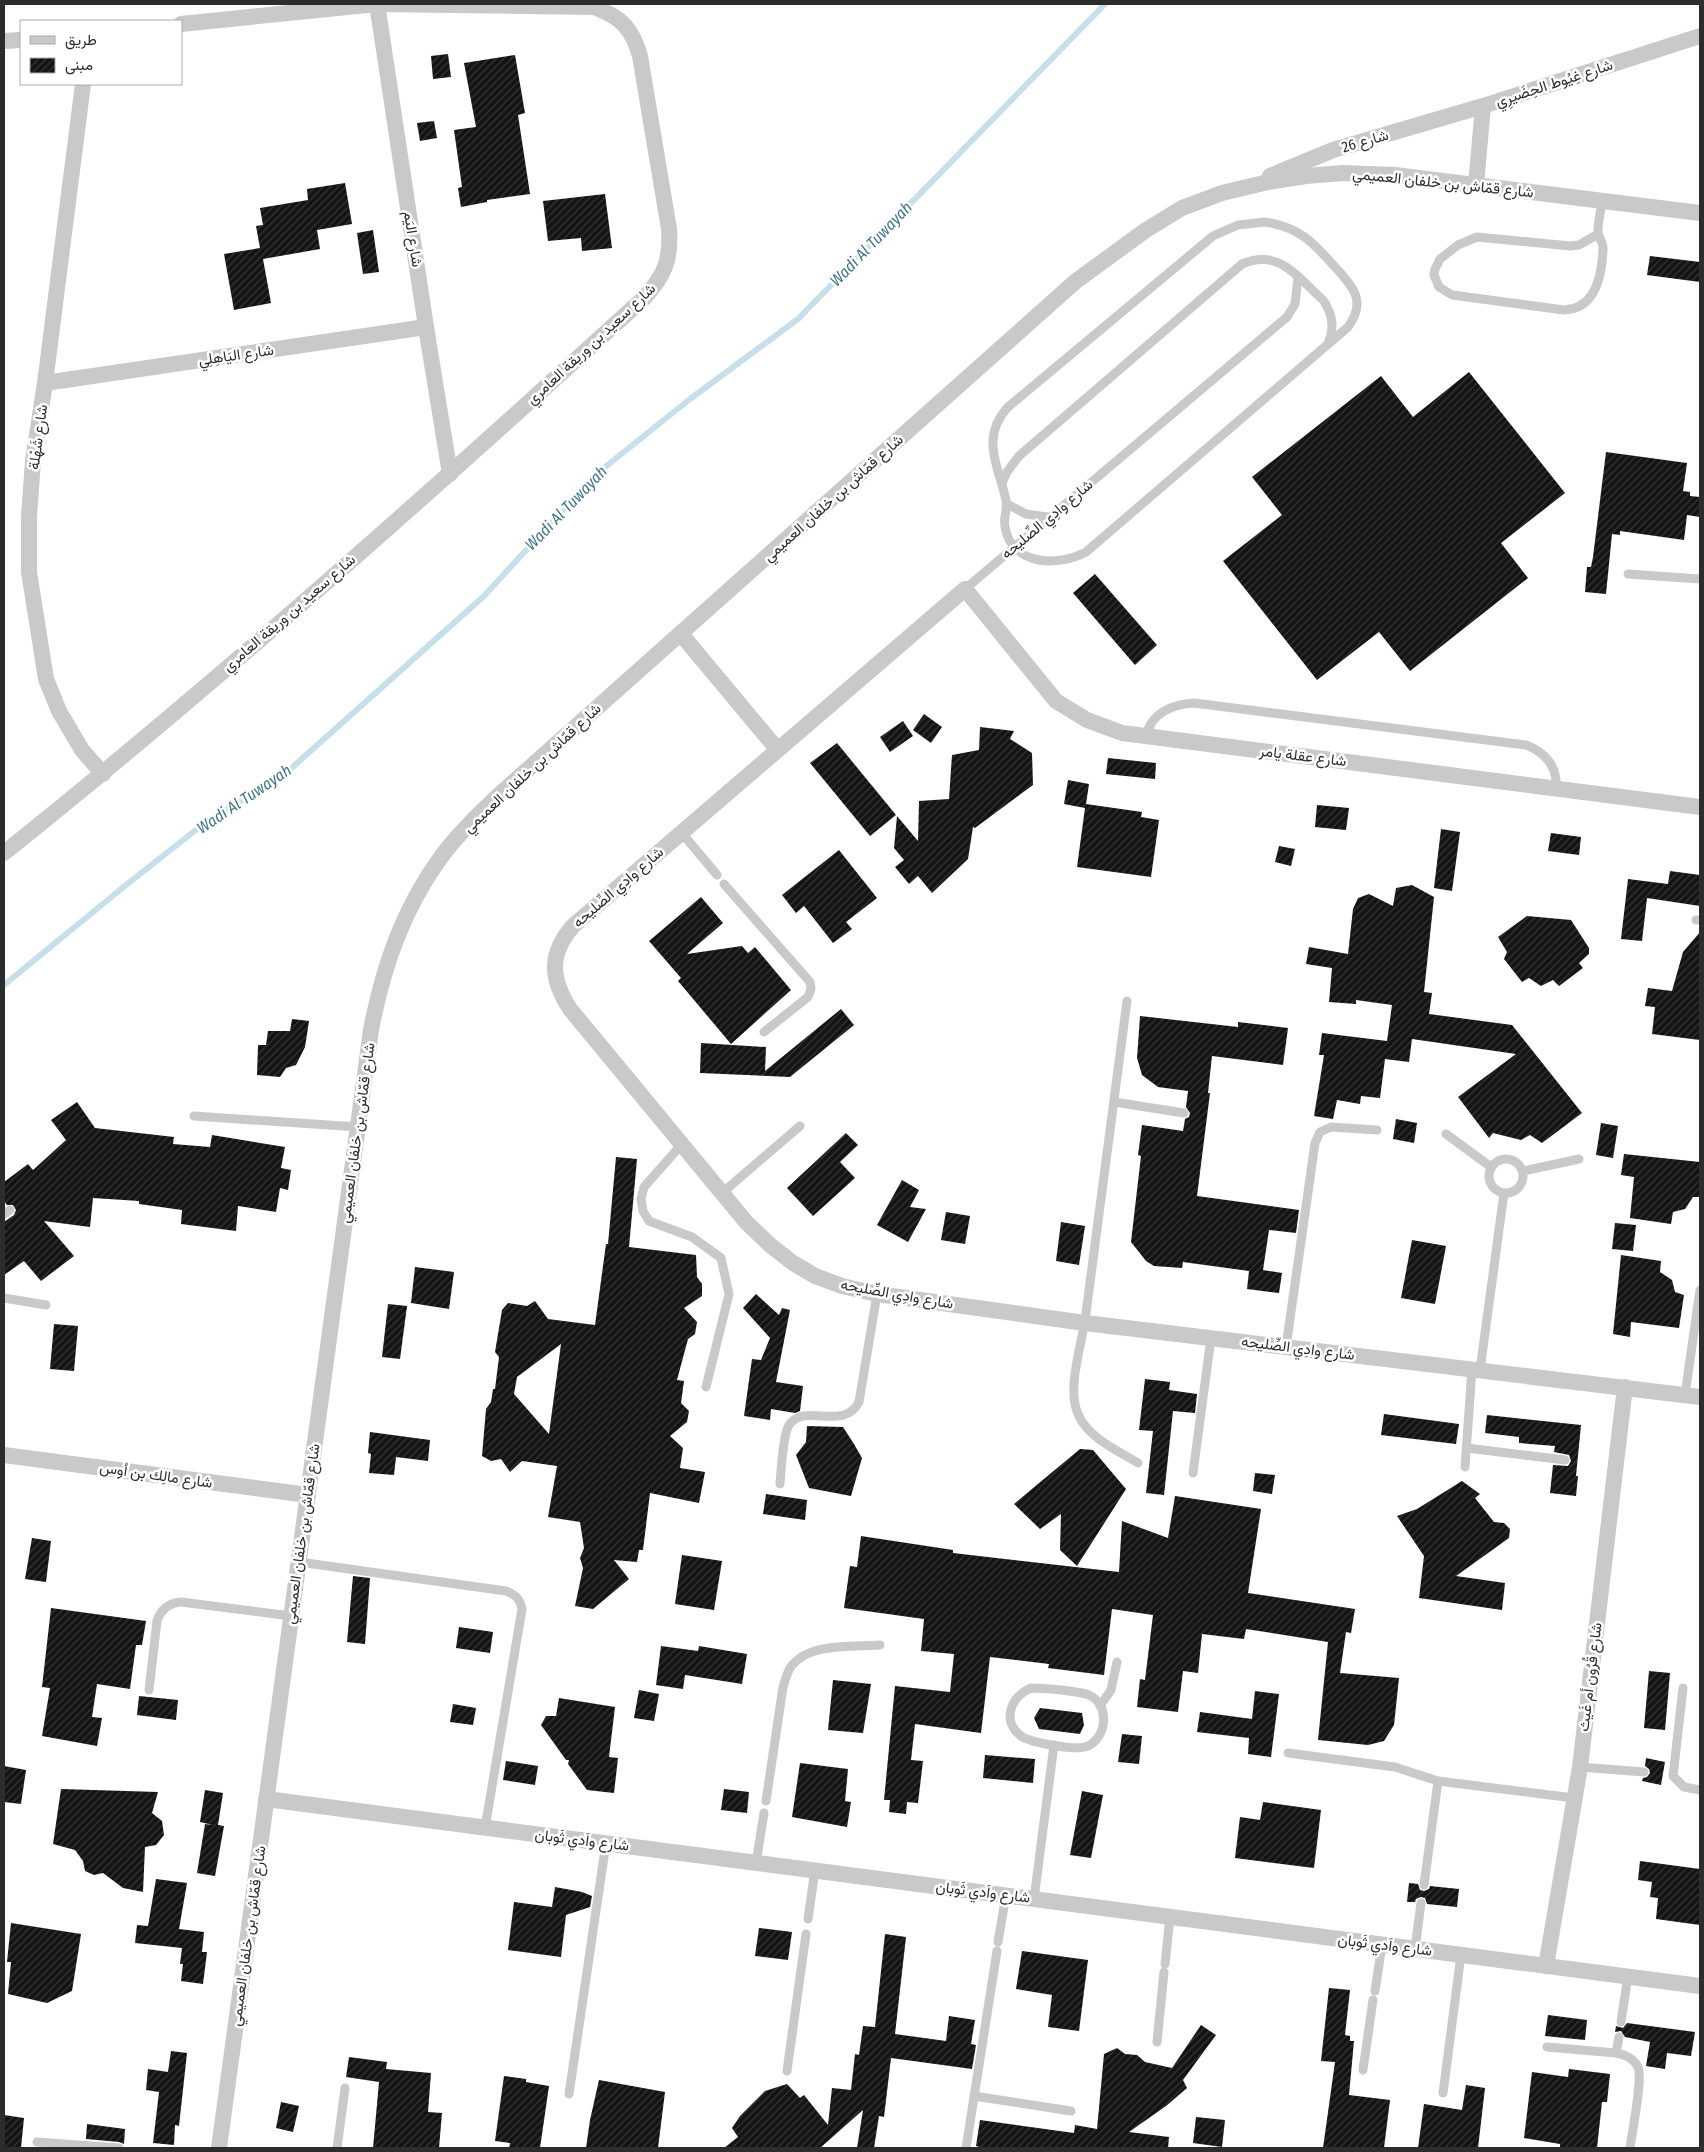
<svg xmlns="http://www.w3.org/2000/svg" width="1704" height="2152" font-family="'Fira Sans Condensed',Vazirmatn,sans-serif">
	<defs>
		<pattern id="building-hatch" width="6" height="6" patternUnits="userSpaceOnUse" patternTransform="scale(1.25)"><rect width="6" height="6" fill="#131313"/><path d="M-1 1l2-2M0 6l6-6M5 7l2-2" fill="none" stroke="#363636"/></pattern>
	</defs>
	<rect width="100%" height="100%" fill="#fff"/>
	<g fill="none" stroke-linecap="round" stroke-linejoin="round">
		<polyline stroke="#c6dfe9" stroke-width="6" points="4,985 121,889 206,822 286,773 484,596 594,476 690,399 798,319 1105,4"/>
	</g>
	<g fill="url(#building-hatch)" fill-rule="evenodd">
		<polygon points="448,54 451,77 433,79 431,56"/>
		<polygon points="515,55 525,113 518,115 530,194 487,200 487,202 461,207 458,188 462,187 454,130 476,127 464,63"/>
		<polygon points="434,121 437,138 420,141 417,123"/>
		<polygon points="345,183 352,224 317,230 320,249 263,259 271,303 234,310 224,254 260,248 256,226 263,225 260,208 308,200 307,189"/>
		<polygon points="605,194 612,248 582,251 581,238 548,241 543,201"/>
		<polygon points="373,230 379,272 363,274 357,233"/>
		<polygon points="1650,256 1700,262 1700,282 1647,275"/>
		<polygon points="1469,372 1565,493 1501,543 1528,578 1410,671 1379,632 1317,680 1223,561 1282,515 1252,477 1381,376 1413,417"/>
		<polygon points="1606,452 1687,463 1683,491 1690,492 1690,496 1700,497 1700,517 1687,515 1684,540 1620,531 1620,535 1612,534 1606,594 1585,592 1587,567 1591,567 1593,557"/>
		<polygon points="1095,574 1157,645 1135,665 1073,593"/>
		<polygon points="924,714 942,727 931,743 913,730"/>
		<polygon points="903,721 913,736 890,752 880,737"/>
		<polygon points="980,727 1014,731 1010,739 1032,753 1033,785 975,828 973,827 968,859 932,893 918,876 909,884 895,867 904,860 894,848 897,816 918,841 919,801 949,799 952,755 979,750"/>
		<polygon points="837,743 896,815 870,836 810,763"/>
		<polygon points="1108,758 1156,763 1155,779 1106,774"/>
		<polygon points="1068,780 1089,784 1086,804 1142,812 1141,817 1159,820 1151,877 1077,867 1085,808 1064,804"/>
		<polygon points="1317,805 1349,808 1346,830 1315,827"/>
		<polygon points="1441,829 1460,832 1452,891 1434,888"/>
		<polygon points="1551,833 1581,837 1579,855 1548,851"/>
		<polygon points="1279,846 1295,849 1291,866 1275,862"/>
		<polygon points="839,850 877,898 846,922 852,929 833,943 804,906 796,913 782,895"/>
		<polygon points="1670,871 1700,875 1700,906 1647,898 1642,941 1621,939 1628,879 1668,884"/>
		<polygon points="1412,885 1434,897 1424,992 1432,993 1429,1014 1512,1025 1582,1113 1542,1143 1530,1135 1521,1140 1493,1133 1489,1138 1458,1097 1516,1054 1412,1039 1409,1062 1385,1059 1380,1098 1361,1096 1360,1104 1337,1100 1333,1119 1314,1116 1324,1055 1319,1055 1322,1033 1387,1041 1392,1005 1356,1000 1356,1004 1329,1002 1332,968 1306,964 1309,947 1348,954 1353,909 1358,898 1369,894 1393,906 1396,888"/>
		<polygon points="701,897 723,923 687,954 742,946 748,953 755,947 791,990 731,1044 678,981 681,978 649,941"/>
		<polygon points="1527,916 1571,920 1589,948 1589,954 1579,963 1583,968 1559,986 1553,980 1541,986 1529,978 1522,982 1504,959 1507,952 1498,937"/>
		<polygon points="1700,932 1700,1040 1652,1034 1655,1007 1645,1006 1648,988 1672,991 1683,952"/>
		<polygon points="841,1009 854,1025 790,1077 700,1073 701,1043 766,1047 765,1071"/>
		<polygon points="1140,1016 1238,1027 1238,1022 1288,1028 1283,1065 1212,1056 1208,1093 1210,1093 1197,1196 1299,1210 1296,1233 1269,1230 1263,1270 1282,1273 1279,1293 1247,1289 1249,1271 1183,1262 1182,1268 1154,1266 1146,1261 1131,1242 1141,1156 1138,1155 1142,1125 1183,1131 1185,1119 1189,1117 1190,1113 1186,1107 1188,1091 1158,1087 1142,1075 1137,1058"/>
		<polygon points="292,1019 309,1021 305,1047 296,1065 286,1068 280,1077 257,1075 258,1045 266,1045 268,1031 290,1031"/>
		<polygon points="77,1102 95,1128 174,1137 173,1144 210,1147 212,1135 285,1147 281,1168 291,1170 288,1190 280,1188 276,1212 238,1206 236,1231 181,1224 182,1210 139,1204 139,1201 93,1198 90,1227 44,1221 74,1256 41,1281 24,1261 4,1275 4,1222 14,1215 16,1210 13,1205 7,1205 4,1201 4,1182 28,1164 33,1170 66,1140 51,1120"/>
		<polygon points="1396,1119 1417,1123 1414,1143 1393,1139"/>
		<polygon points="1601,1123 1618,1126 1613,1158 1596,1155"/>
		<polygon points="846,1133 858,1145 840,1162 855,1178 813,1216 787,1188"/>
		<polygon points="1624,1154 1700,1162 1700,1197 1693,1197 1685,1209 1673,1212 1671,1224 1630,1218 1634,1177 1621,1175"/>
		<path d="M616,1157L637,1159L629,1247L696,1255L697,1277L702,1284V1296L684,1308L697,1322L695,1334L688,1339L677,1380L684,1381L681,1403L689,1411L687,1422L670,1436L683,1448L680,1468L705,1472L699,1503L650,1493L643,1550H639L637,1562L614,1560L629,1579L593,1609L575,1606L583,1568L580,1558L584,1548L580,1522L548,1517L557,1466L522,1461L510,1472L501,1459L491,1461L482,1456L486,1409L491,1402L493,1389H495L499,1357L495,1352L502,1310L508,1303L527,1306L535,1301L548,1319L595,1325L606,1244H608ZM561,1344L549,1434L514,1394L517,1377Z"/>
		<polygon points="902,1180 919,1190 910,1207 926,1209 908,1242 877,1225"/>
		<polygon points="946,1212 970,1216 965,1244 941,1240"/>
		<polygon points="1061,1222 1085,1226 1079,1265 1056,1261"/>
		<polygon points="1615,1223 1636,1225 1633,1251 1612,1249"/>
		<polygon points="1412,1240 1446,1246 1435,1304 1401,1298"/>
		<polygon points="1621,1255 1661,1261 1660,1272 1672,1280 1675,1292 1684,1295 1679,1328 1631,1322 1630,1337 1613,1334"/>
		<polygon points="415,1267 454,1272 449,1309 411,1303"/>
		<polygon points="756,1294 779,1315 782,1308 790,1310 776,1382 803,1386 800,1411 795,1413 771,1409 770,1420 744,1416 752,1359 761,1360 770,1338 743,1308"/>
		<polygon points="388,1304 407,1306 400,1359 382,1357"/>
		<polygon points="54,1324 78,1326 74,1371 50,1369"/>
		<polygon points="1145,1379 1170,1382 1169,1390 1197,1394 1195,1413 1173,1411 1164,1495 1146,1493 1153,1431 1139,1430"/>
		<polygon points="1384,1414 1459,1424 1456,1444 1381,1435"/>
		<polygon points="1487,1415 1581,1425 1576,1476 1578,1476 1576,1496 1550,1493 1553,1465 1568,1466 1571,1461 1569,1455 1554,1452 1555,1446 1519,1443 1519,1437 1485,1433"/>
		<polygon points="807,1426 843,1427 854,1444 862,1458 851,1496 809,1488 796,1455 806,1442"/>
		<polygon points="370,1432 430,1440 428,1461 396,1457 394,1475 369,1473 371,1454 368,1453"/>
		<polygon points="1080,1449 1093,1450 1126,1489 1077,1566 1060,1550 1061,1514 1040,1529 1014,1504"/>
		<polygon points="1255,1473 1275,1475 1272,1494 1253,1491"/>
		<polygon points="1462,1481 1480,1494 1475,1498 1494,1522 1504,1523 1510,1529 1509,1538 1456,1576 1505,1583 1502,1610 1419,1598 1424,1556 1397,1516 1417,1509"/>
		<polygon points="766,1494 807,1500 805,1520 763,1514"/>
		<polygon points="1175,1496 1261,1509 1248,1593 1355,1609 1351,1633 1346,1632 1340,1673 1399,1678 1394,1725 1384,1741 1368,1745 1318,1740 1328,1642 1246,1629 1244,1639 1202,1634 1198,1673 1183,1671 1178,1712 1137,1707 1140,1679 1145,1680 1153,1615 1112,1609 1104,1675 1048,1668 1049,1664 990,1657 981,1733 915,1724 911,1760 923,1761 918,1803 907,1802 906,1814 889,1812 890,1800 884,1800 895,1686 950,1692 954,1654 921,1651 924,1619 844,1608 850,1566 857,1567 861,1536 953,1550 953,1553 1119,1572 1122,1521 1168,1538"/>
		<polygon points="32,1538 51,1541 46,1582 25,1579"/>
		<polygon points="682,1555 722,1561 714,1610 675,1604"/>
		<polygon points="353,1576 370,1578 365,1644 347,1642"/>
		<polygon points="51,1608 146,1621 142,1645 136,1645 130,1689 97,1684 92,1717 102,1718 97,1746 42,1736 50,1688 42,1687"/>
		<polygon points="459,1627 493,1632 490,1653 456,1648"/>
		<polygon points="661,1646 698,1651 699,1646 747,1654 742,1684 685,1675 683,1689 656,1685"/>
		<polygon points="1649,1671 1670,1673 1665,1730 1644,1728"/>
		<polygon points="833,1680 871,1684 863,1733 828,1730"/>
		<polygon points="639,1690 659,1694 654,1721 634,1718"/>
		<polygon points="1255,1691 1279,1694 1271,1757 1248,1754 1249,1738 1197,1732 1200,1712 1252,1719"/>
		<polygon points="139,1696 178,1700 176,1720 137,1715"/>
		<polygon points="559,1698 615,1707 609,1757 618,1758 614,1793 587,1790 568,1764 569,1760 566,1760 541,1725 546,1716 556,1716"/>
		<polygon points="453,1704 476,1708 473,1725 450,1722"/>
		<polygon points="1040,1708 1082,1713 1084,1725 1080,1734 1039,1729 1034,1718"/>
		<polygon points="1122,1734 1142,1736 1139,1764 1118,1762"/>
		<polygon points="985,1755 1035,1759 1033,1783 983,1778"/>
		<polygon points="1646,1758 1665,1762 1661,1785 1642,1781 1643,1778 1647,1777 1650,1773 1649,1769 1645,1766"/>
		<polygon points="506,1761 538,1766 535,1785 503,1780"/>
		<polygon points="800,1763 848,1769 845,1801 851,1802 847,1827 792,1817"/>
		<polygon points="4,1766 26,1770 21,1804 4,1802"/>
		<polygon points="61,1789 158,1792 152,1813 162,1821 164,1835 156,1845 145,1847 143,1892 123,1888 103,1873 94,1875 85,1871 83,1861 75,1850 53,1844"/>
		<polygon points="724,1789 749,1792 747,1813 721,1810"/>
		<polygon points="205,1790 223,1793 218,1825 224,1826 215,1876 197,1873 205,1824 213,1825 200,1822"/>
		<polygon points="1082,1791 1103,1795 1091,1858 1070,1855"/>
		<polygon points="1263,1802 1321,1810 1314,1868 1235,1858 1240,1817 1260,1820"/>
		<polygon points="1640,1861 1700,1869 1700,1925 1656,1919 1658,1898 1650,1897 1652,1882 1638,1880"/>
		<polygon points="156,1879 187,1883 179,1929 204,1932 202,1952 207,1952 203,1984 181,1981 183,1964 180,1964 182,1948 135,1943 137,1925 148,1926"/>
		<polygon points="1409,1883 1418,1884 1420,1890 1424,1891 1429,1889 1430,1886 1459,1889 1457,1907 1427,1904 1425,1898 1421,1897 1416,1899 1415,1902 1407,1902"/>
		<polygon points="555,1887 582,1892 592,1896 590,1907 566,1915 561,1957 508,1950 514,1902 552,1907"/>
		<polygon points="11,1923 81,1934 72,1991 47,2003 8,1994 11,1962 7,1962"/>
		<polygon points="759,1928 792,1932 788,1960 755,1956"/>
		<polygon points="885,1934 906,1937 895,2034 946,2041 949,2016 975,2020 971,2044 976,2045 972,2069 891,2058 884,2117 879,2116 874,2148 857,2148 863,2110 820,2148 724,2148 738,2137 732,2128 740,2116 765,2091 787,2084 800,2098 804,2095 828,2125 832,2088 851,2090 855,2054 859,2055 863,2026 875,2027"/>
		<polygon points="1022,1951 1088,1960 1079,2031 1048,2027 1052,1995 1016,1989"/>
		<polygon points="1329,1988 1350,1990 1345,2035 1350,2036 1350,2041 1354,2041 1349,2095 1390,2100 1384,2148 1323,2148 1335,2062 1321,2061"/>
		<polygon points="1548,2015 1587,2020 1585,2040 1545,2036"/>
		<polygon points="1627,2023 1695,2032 1691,2056 1667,2053 1665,2069 1646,2066 1650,2042 1625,2037 1621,2031 1615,2032 1616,2026 1623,2028"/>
		<polygon points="1201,2025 1216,2035 1183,2080 1187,2088 1166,2106 1129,2132 1169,2137 1168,2148 983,2148 976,2146 980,2120 1074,2133 1075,2125 1097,2129 1104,2054 1117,2048 1125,2054 1137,2055 1145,2062 1172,2068"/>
		<polygon points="171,2051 187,2053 179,2126 175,2125 174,2145 153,2143 159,2092 146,2090 148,2069 168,2072"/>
		<polygon points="349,2057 387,2062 386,2069 431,2073 428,2112 442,2113 439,2148 373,2148 379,2082 346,2077"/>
		<polygon points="1569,2069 1610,2074 1607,2102 1602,2102 1597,2148 1560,2148 1560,2144 1524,2138 1532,2072 1568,2077"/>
		<polygon points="504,2076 526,2079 526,2082 549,2086 540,2148 509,2148 510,2143 495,2141"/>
		<polygon points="599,2080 665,2092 658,2148 586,2148 590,2120"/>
		<polygon points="1466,2085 1485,2088 1478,2148 1418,2148 1424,2104 1462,2110"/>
		<polygon points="281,2102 299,2106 293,2132 276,2128"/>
		<polygon points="4,2115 24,2118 21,2148 4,2148"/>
		<polygon points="1196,2117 1225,2120 1222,2147 1193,2143"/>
		<polygon points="87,2124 125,2129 124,2144 119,2142 86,2139"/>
	</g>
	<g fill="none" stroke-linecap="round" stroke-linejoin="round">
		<g stroke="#c9c9c9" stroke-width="9">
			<path d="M1265,222C1299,227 1313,242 1335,267C1353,287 1367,301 1348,327L1086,552C1058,567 1012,566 1005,527C1003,518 1008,508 1006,500C998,465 980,438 1008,407L1213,236L1238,225Z"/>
			<path d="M1598,234L1579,245L1571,246L1477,237L1458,245L1440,259L1435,269L1434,275L1439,287L1452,295L1564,310C1595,309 1602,276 1603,249C1604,243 1598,238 1598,231C1598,221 1601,211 1602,201"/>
			<path d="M1002,483L1007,472L1019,456L1242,264C1279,248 1297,277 1323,300C1333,314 1335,328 1328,344"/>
			<polyline points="1007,504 1026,514 1048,517"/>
			<polyline points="1628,574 1700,579"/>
			<polyline points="965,589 1287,317 1295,304 1298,278"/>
			<path d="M1146,736C1151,713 1173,704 1194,703L1526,745C1545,752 1558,767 1556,788"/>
			<polyline points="681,832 717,875"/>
			<polyline points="724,884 810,982 811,989 808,997 764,1032"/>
			<polyline points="1696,920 1700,920"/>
			<path d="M1127,1001C1113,1105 1100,1209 1086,1313C1083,1342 1066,1387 1078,1414C1088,1438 1117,1450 1138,1463"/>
			<polyline points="1114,1102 1184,1113"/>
			<polyline points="194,1116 358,1127"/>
			<polyline points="1446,1134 1491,1167"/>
			<polyline points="682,1144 644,1187 641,1199 643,1211 649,1221 692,1237 721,1258 729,1294 706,1387"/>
			<circle cx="1506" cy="1176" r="17"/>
			<polyline points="1523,1171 1579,1159"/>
			<polyline points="722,1193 800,1126"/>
			<polyline points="4,1214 10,1210"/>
			<polyline points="4,1298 46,1305"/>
			<polyline points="1286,1347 1315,1143 1320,1132 1331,1127 1377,1130"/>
			<polyline points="1480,1370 1504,1193"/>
			<polyline points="1685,1395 1700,1290"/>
			<polyline points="1467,1448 1565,1460"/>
			<polyline points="1465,1467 1472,1369"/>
			<polyline points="1193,1473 1211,1338"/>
			<path d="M780,1484C781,1470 783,1437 788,1427C802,1400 843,1433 859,1402L877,1294"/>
			<path d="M299,1562L506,1591C516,1595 520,1599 522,1609L485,1828"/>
			<path d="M1031,1688C1043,1688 1079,1691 1089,1695C1111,1705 1107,1740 1085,1747C1074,1750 1031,1743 1021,1736C1001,1721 1011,1696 1031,1688Z"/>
			<polyline points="1683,1688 1673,1776 1684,1787 1700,1790"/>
			<path d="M149,1690L157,1621C161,1609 169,1603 181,1602L291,1616"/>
			<polyline points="1100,1706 1111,1690 1117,1662"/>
			<polyline points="1288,1753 1395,1767 1438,1781 1574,1798"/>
			<polyline points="1580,1767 1644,1772"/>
			<path d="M766,1801L783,1687C785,1681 787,1673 790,1668C808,1642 852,1647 880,1645"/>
			<polyline points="756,1863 764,1813"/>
			<polyline points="1424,1885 1438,1781"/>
			<polyline points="1034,1899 1054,1745"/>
			<polyline points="808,1919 815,1870"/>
			<polyline points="998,1942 1006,1895"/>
			<polyline points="1415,1949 1421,1903"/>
			<polyline points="1165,1964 1170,1917"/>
			<polyline points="1375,1991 1382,1945"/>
			<polyline points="1621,2022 1628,1976"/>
			<polyline points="1157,2042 1164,1972"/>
			<path d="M1547,2047L1616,2053C1626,2055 1633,2058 1638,2067C1643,2079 1632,2132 1630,2148"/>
			<polyline points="1616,2053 1619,2037"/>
			<polyline points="1363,2070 1373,2000"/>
			<polyline points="787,2071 806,1934"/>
			<polyline points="1443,2093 1461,1955"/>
			<polyline points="569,2094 606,1843"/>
			<polyline points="974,2096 1071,2111"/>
			<polyline points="37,2142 119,2148"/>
			<polyline points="337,2148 345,2088"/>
			<polyline points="966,2148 997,1951"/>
		</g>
		<g stroke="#c9c9c9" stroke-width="16">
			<polyline points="377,4 426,327 450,474"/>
			<polyline points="4,41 21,40"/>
			<polyline points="83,84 45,383 33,461 29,517 29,572 46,679 59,711 82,750 103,774"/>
			<polyline points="1270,176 1333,150 1483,106 1700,36"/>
			<polyline points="1476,185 1483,106"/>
			<polyline points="45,383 426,327"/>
			<polyline points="681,634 777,749"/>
			<path d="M1700,807L1122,733L1087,720L1056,701L965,589L573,926C549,954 550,978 570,1009L746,1222L770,1245L793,1263L815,1276L842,1286L877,1294L1085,1323L1700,1397"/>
			<path d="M4,853C224,677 435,488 644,298C665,275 671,260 669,229L640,56C632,28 621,17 594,7L377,4L181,24"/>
			<polyline points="4,1455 308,1495"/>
			<polyline points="266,1799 1700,1986"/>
			<polyline points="1546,1966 1580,1767 1625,1387"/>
			<path d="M219,2148L371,1030C383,967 403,909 441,857C458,834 478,815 499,795L1076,281L1146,230L1182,208L1222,193L1268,182L1306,176L1343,173L1395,175L1700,213"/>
		</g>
	</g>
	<g text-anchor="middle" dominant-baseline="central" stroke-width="5" stroke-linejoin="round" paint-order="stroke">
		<g font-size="15" fill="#2c2c2c" stroke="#fff">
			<text transform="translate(1554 83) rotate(-18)">شارع غِيُوط الحِضَيرِي</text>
			<text transform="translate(1365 141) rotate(-16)">شارع 26</text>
			<text transform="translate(1443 183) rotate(6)">شارع قمّاش بن خلفان العميمي</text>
			<text transform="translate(413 239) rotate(81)">شارع اليَم</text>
			<text transform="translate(591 344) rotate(-43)">شارع سعيد بن وريقة العامري</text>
			<text transform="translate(236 355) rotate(-8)">شارع اليَاهِلِي</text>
			<text transform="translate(38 437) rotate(-82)">شارع شَهْلة</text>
			<text transform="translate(833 498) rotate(-42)">شارع قمّاش بن خلفان العميمي</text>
			<text transform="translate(1047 519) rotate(-40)">شارع وادِي الصِّليحه</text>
			<text transform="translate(289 613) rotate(-41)">شارع سعيد بن وريقة العامري</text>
			<text transform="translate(1303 756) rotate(7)">شارع عقلة يامر</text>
			<text transform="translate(532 768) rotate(-43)">شارع قمّاش بن خلفان العميمي</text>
			<text transform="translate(618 887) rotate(-41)">شارع وادِي الصِّليحه</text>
			<text transform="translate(357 1133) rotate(-82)">شارع قمّاش بن خلفان العميمي</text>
			<text transform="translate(897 1294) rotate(10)">شارع وادِي الصِّليحه</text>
			<text transform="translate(1298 1348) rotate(7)">شارع وادِي الصِّليحه</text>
			<text transform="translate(156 1475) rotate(8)">شارع مالِك بن أوس</text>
			<text transform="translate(302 1534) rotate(-82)">شارع قمّاش بن خلفان العميمي</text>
			<text transform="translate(1590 1677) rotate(-83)">شارع قُرُون أم غَيث</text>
			<text transform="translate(582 1840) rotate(7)">شارع واَدي ثَوبان</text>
			<text transform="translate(983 1892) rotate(7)">شارع واَدي ثَوبان</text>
			<text transform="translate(248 1936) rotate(-82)">شارع قمّاش بن خلفان العميمي</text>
			<text transform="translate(1385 1945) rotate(7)">شارع واَدي ثَوبان</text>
		</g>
		<g font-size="16" font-style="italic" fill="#3e738b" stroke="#fff">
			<text transform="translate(871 244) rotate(-46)">Wadi Al Tuwayah</text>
			<text transform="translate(566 508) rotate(-46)">Wadi Al Tuwayah</text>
			<text transform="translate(244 799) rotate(-34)">Wadi Al Tuwayah</text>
		</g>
	</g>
	<rect width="1704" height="2152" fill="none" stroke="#2c2c2c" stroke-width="10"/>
	<rect x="20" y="20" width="162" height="65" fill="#ffffff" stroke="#ababab"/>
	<rect x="30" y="36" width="25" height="8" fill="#c9c9c9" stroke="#ababab"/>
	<text x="65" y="45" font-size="15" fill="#2c2c2c">طريق</text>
	<rect x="30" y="58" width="25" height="15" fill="url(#building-hatch)" stroke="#ababab"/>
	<text x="65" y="70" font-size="15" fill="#2c2c2c">مبنى</text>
</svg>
